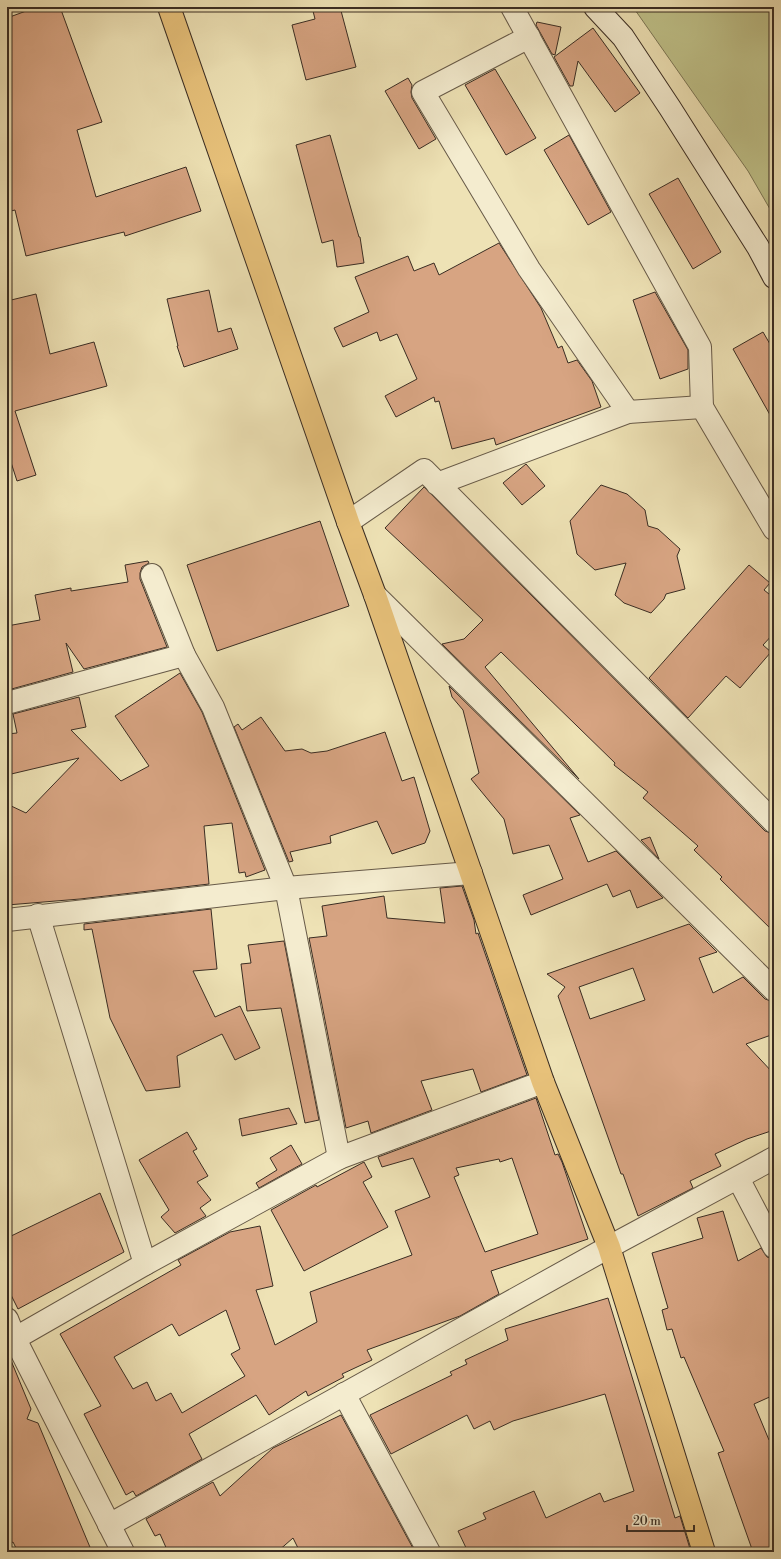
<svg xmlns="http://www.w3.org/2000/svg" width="781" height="1559" font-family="'Libre Bodoni',serif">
	<rect width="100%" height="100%" fill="#eee2b5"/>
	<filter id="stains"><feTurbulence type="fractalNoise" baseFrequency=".005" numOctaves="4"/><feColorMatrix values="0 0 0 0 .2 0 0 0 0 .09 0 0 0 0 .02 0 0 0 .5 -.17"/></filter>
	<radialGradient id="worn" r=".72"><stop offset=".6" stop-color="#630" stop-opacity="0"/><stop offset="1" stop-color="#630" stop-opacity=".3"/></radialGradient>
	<polygon fill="#bfc189" stroke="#7c7756" points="633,7 774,7 774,216 748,171"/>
	<g fill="#d7a482" stroke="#3a2d23" fill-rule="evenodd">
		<polygon points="37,7 60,7 102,122 77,130 96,197 186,167 201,211 125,236 124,232 26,256 15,210 7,212 7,18"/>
		<polygon points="312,7 340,7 356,67 306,80 292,25 315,19"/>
		<polygon points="537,22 561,27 555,55 552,54 536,25"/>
		<polygon points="593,28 640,93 615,112 578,61 573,86 570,86 554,57"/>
		<polygon points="495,69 536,138 506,155 465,85"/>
		<polygon points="408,78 412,85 411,92 412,98 436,139 419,149 385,91"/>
		<polygon points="330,135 359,237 360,237 364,263 337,267 333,240 322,243 296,145"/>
		<polygon points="569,135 611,212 588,225 544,150"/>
		<polygon points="678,178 721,252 693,269 649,194"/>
		<polygon points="499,243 541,308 558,348 562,346 568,363 577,360 592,381 601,407 496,445 494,438 452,449 439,401 435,402 434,397 396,417 385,396 417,379 397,334 380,341 377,332 343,347 334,328 369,312 355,277 408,256 414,271 434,263 439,275"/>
		<polygon points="209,290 218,332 231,328 238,349 184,367 177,346 178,346 167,299"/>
		<polygon points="655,292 688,350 688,369 660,379 633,300"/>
		<polygon points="36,294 50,354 94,342 107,386 15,411 36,475 17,481 7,450 7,301"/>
		<polygon points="763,332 774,351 774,422 733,349"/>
		<polygon points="526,464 545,486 522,505 503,483"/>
		<polygon points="601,485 627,494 645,510 648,526 658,529 680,549 677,556 685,589 666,594 664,599 651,613 624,603 615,595 626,563 595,570 577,554 570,521"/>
		<polygon points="424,487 765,831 774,834 774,932 720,879 722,877 694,850 698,846 643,798 648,792 614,765 615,763 501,652 485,667 579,779 442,644 464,639 483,620 385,528"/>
		<polygon points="320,521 349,606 217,651 187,565"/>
		<polygon points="148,561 149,563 142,567 140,573 140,579 167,647 84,669 66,643 73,672 8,690 7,626 40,620 35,595 71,588 71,591 128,582 125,565"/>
		<polygon points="749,565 770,583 764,590 774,598 774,633 763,645 771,652 740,688 726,676 688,718 649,678"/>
		<polygon points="180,673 202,712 265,870 246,877 245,872 239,873 232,823 204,826 209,884 80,899 7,905 7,804 26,813 79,758 7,775 7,734 17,733 13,714 79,697 86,727 71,730 121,781 149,766 115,716"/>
		<polygon points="449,686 580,815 570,818 588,862 616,851 663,898 637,908 630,890 613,897 607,884 531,915 523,895 563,879 549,845 513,854 504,819 471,779 479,773 463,710 452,697"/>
		<polygon points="261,717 285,751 302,749 311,753 327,751 385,732 402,781 414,777 430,831 425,843 392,854 377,821 330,836 331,843 290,852 293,861 289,862 234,727 238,724 242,730"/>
		<polygon points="650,837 659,859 641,840"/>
		<polygon points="462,886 474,920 476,934 478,933 527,1075 481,1092 473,1069 421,1081 432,1110 371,1133 368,1121 346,1128 309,938 327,936 322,906 384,896 387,918 445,923 440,888"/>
		<polygon points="211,909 217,969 193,971 215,1017 240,1006 260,1048 235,1060 222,1034 177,1056 180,1087 146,1091 110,1018 92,929 84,930 84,924"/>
		<path d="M689,924L717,952L699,958L713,993L743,977L765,999L774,1002V1034L746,1044L774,1074V1130L747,1139L715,1154L721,1166L690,1181L693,1188L638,1216L623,1174H621L558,996L565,987L547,974ZM633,968L645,1000L590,1019L579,987Z"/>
		<polygon points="284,941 319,1120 305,1123 281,1008 247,1011 241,964 251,963 248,945"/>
		<path d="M536,1098L555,1155L558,1154L562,1162L588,1239L491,1271L499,1294L460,1316L367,1350L372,1360L342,1374L344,1377L308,1396L306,1391L269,1415L256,1395L189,1434L202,1459L136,1496L133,1491L126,1495L84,1414L101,1406L60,1334L181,1265L178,1260L230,1232L260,1226L273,1286L256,1290L275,1345L317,1322L310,1292L412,1255L395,1211L430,1197L413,1158L382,1167L378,1157ZM512,1158L538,1234L485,1252L454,1177L459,1175L456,1168L499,1159L500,1162ZM226,1310L240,1349L231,1354L245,1376L182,1413L171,1393L156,1401L147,1382L133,1389L114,1357L172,1324L179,1336Z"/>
		<polygon points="289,1108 297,1124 242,1136 239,1119"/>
		<polygon points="187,1132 197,1149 193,1151 208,1176 197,1182 211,1200 200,1208 206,1216 175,1233 161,1217 169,1210 139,1160"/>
		<polygon points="291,1145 302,1164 259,1188 256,1183 277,1170 270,1158"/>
		<polygon points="364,1162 372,1177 363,1182 388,1227 304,1271 271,1210 316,1185 317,1187"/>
		<polygon points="100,1193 124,1252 18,1309 7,1287 7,1238"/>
		<polygon points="723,1211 738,1261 761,1248 767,1257 774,1259 774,1395 754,1404 769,1440 774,1438 774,1552 753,1552 718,1453 724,1451 684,1357 681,1358 672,1329 667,1330 662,1310 668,1308 652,1253 703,1238 697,1218"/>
		<polygon points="608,1298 675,1518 680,1516 691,1552 468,1552 458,1531 486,1519 483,1513 534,1491 546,1518 600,1493 604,1502 634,1491 605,1394 513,1421 494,1430 490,1421 474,1429 467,1415 391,1454 370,1415 452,1375 450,1372 467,1364 465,1360 508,1340 505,1329"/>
		<polygon points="7,1355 9,1355 10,1358 31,1409 27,1419 38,1423 92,1552 18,1552 13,1542 7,1545"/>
		<polygon points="341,1415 415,1552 300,1552 293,1538 277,1552 168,1552 160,1534 155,1536 146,1519 213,1482 220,1496 273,1448"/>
	</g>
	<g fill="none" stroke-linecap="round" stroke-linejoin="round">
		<defs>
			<g id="street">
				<polyline points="512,7 700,347 702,407"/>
				<polyline points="529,37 423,92 529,269 628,412"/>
				<polyline points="437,484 628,412 702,407 774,529"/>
				<polyline points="348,522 424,470 774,822"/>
				<polyline points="152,575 184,655 213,707 286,888 339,1158"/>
				<polyline points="375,595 774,990"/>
				<polyline points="7,703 184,655"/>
				<polyline points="38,915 145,1264"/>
				<polyline points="7,920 286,888 471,873"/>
				<polyline points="738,1178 774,1247"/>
				<polyline points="7,1319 15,1339 123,1552"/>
				<polyline points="7,1343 145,1264 339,1158 543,1082"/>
				<polyline points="344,1394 429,1552"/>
				<polyline points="109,1525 609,1247 774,1158"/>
			</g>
			<polyline id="secondary" points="595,7 623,37 670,108 758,247 774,277"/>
			<polyline id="primary" points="169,7 348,522 375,595 543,1082 609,1247 704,1552"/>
		</defs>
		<use href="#street" stroke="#675a48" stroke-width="24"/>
		<use href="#secondary" stroke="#3a2d23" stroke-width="24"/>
		<use href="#primary" stroke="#3a2d23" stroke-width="24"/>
		<use href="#street" stroke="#f4eccf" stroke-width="22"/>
		<use href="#secondary" stroke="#f4eccf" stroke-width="22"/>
		<use href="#primary" stroke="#e7c17a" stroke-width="22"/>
	</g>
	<rect width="781" height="1559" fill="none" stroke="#eee2b5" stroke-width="24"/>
	<rect x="8" y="8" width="765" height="1543" fill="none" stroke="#3a2d23" stroke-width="2"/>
	<rect x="12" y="12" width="757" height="1535" fill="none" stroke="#3a2d23"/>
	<path d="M627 1525v6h67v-6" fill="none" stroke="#3a2d23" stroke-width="2"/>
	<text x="633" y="1525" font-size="12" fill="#3a2d23" stroke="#f4eccf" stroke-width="3" paint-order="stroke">20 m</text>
	<rect width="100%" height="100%" filter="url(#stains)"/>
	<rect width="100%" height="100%" fill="url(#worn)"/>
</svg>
